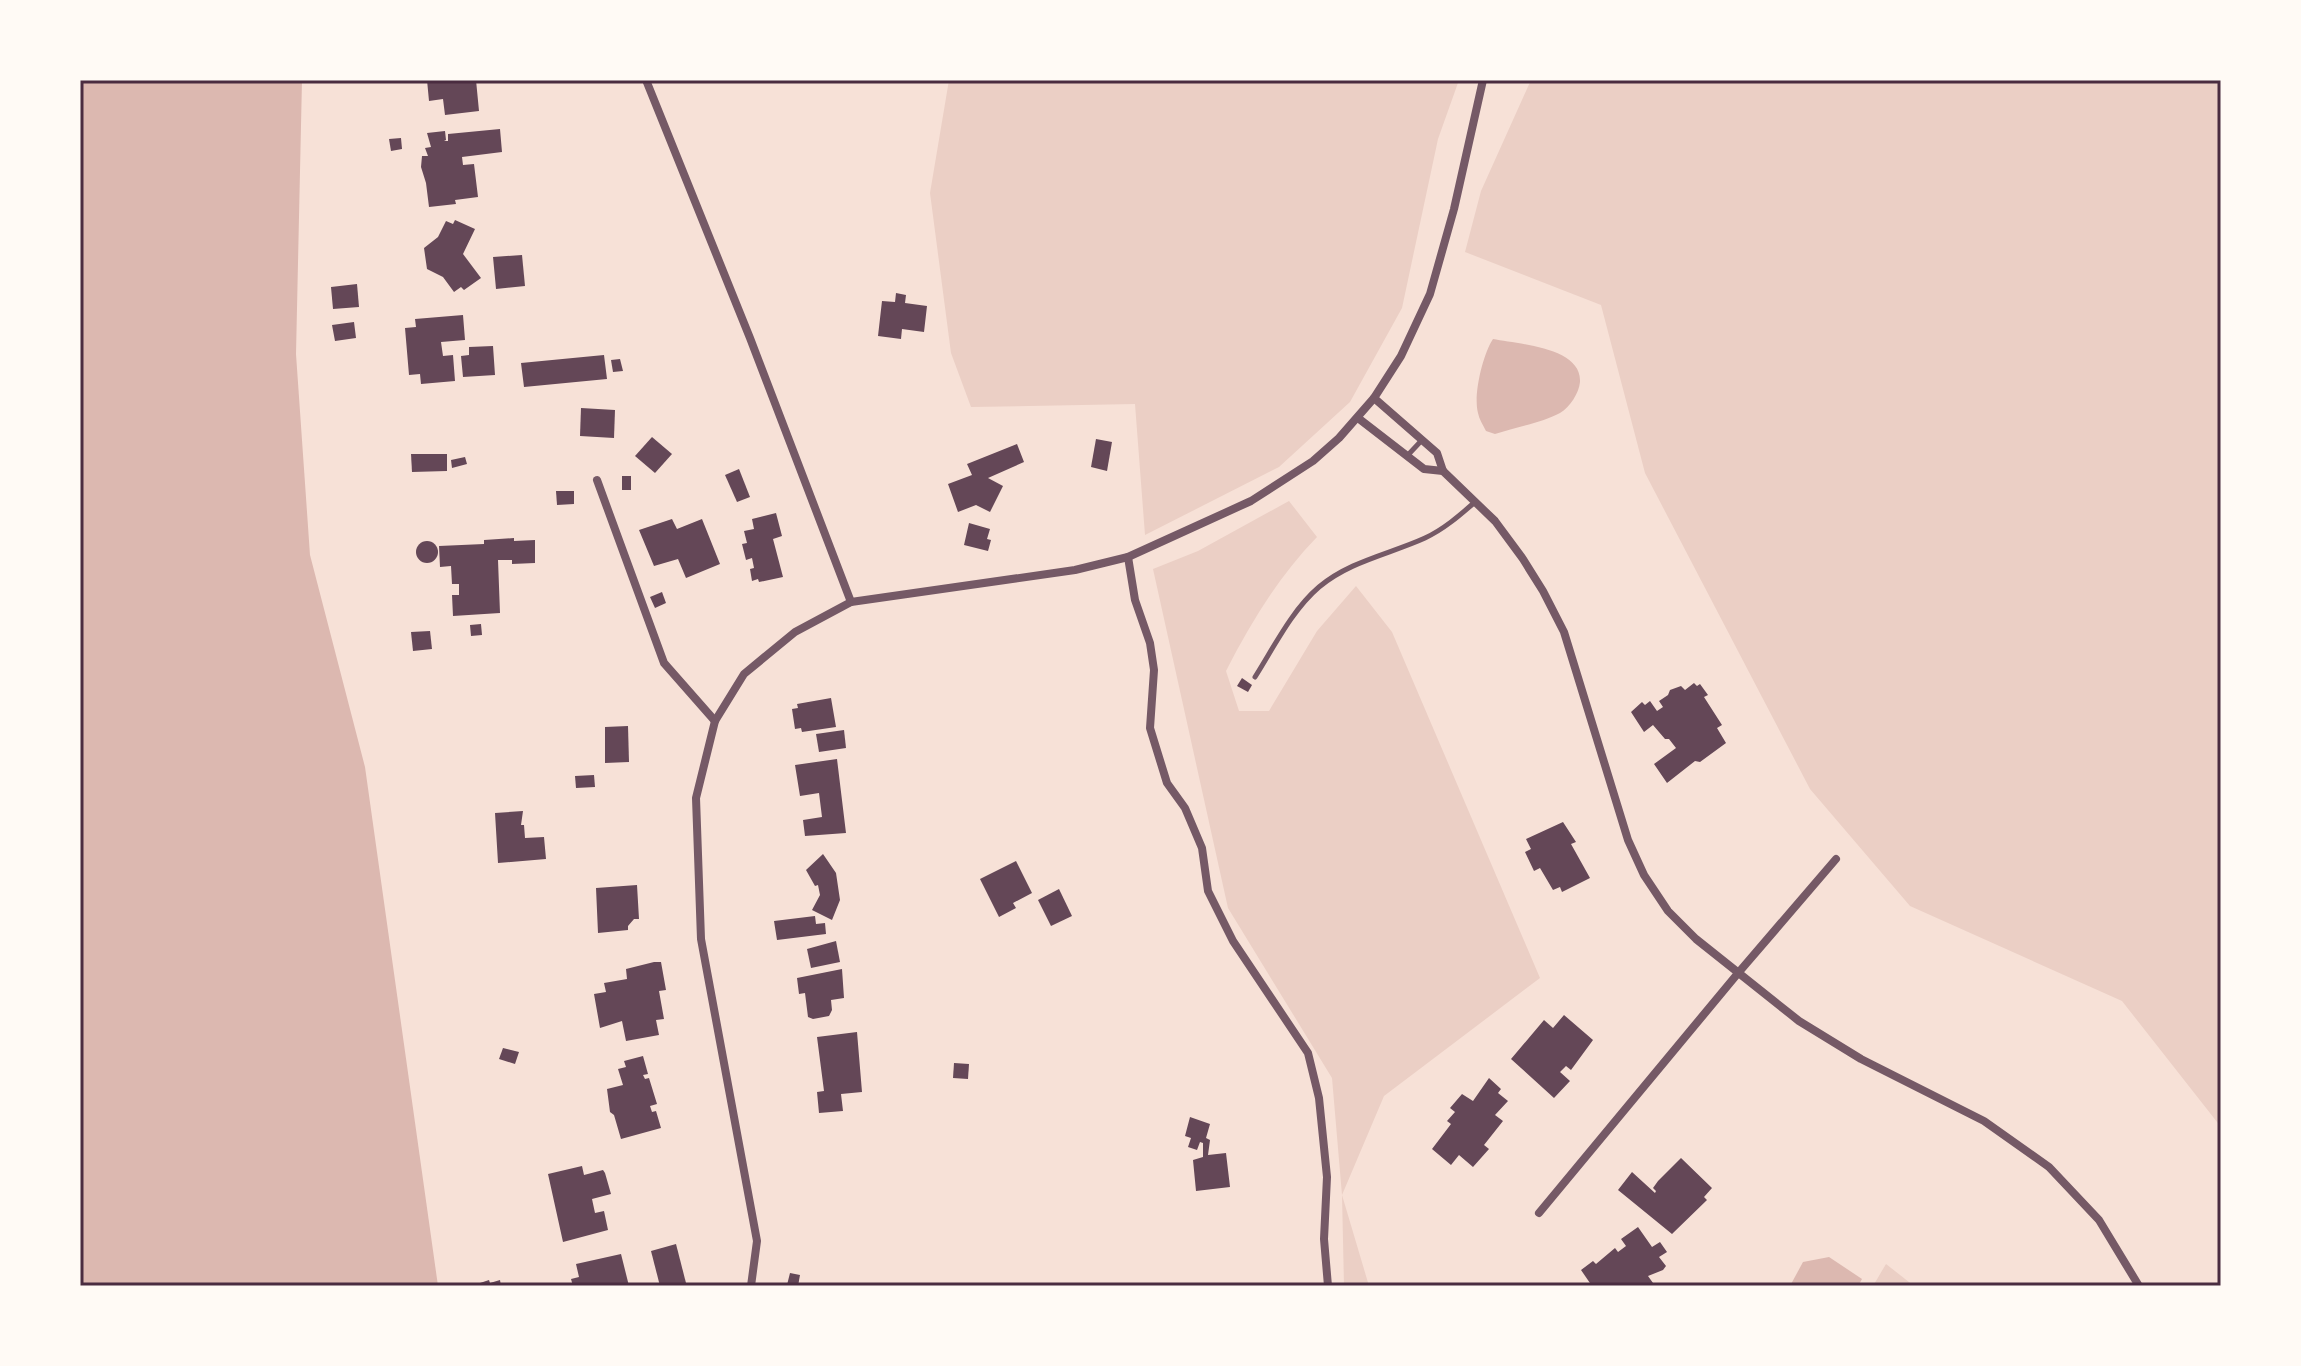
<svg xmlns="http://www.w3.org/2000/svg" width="2301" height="1366" font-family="Jost,sans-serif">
	<rect width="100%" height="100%" fill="#f7e1d7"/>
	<g fill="#ebcfc5">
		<polygon points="949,80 1459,80 1438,139 1402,308 1350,402 1279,467 1145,535 1135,404 971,407 951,353 930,193"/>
		<polygon points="1531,80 2221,80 2221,1127 2122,1001 1910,906 1810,789 1645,473 1601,305 1465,252 1481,191"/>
		<path d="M1289,501L1317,537C1279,576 1251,622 1226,671L1239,711H1269L1317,631L1356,586L1392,632L1540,978L1384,1096L1342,1195L1369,1286H1344L1342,1195L1332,1078L1228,908L1153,569L1198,551Z"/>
		<polygon points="1886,1264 1914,1286 1873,1286"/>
	</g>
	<g fill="#dcb8b0">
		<polygon points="80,80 302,80 296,354 310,555 365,767 438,1286 80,1286"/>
		<path d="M1493,339C1518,344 1582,347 1580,382C1579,393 1570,407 1560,413C1544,422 1513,428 1495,434L1486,431C1483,425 1479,419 1478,413C1473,395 1483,354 1493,339Z"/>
		<polygon points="1829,1257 1862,1279 1858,1286 1790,1286 1803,1262"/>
	</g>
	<g fill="#644757">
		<polygon points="427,80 476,80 479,111 445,115 443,99 429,101"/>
		<polygon points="500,129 502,152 462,157 463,165 474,164 478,197 455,200 456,204 429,207 426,183 421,167 422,156 428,156 425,148 431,147 427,133 445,131 446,140 444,141 448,141 448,134"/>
		<polygon points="401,138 402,149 391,151 389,139"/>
		<polygon points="455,220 475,229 463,254 481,278 464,290 461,287 454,292 443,277 427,269 424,248 438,237 446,221 453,224"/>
		<polygon points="522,255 525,286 496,289 493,257"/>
		<polygon points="357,284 359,307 333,309 331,287"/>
		<polygon points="896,293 906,295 905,303 927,306 924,332 902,329 901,339 878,336 882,301 895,302"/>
		<polygon points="463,315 465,340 441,342 443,356 453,355 455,381 421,384 420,374 409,375 405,328 416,327 415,319"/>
		<polygon points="354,322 356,338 335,341 332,325"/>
		<polygon points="493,346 495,375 463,377 461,356 469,355 469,347"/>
		<polygon points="604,355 607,379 524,387 521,363"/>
		<polygon points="620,359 623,371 613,372 611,360"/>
		<polygon points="581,408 615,410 614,438 580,436"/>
		<polygon points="652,437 672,454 655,473 635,456"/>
		<polygon points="1096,439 1112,442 1107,471 1091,467"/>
		<polygon points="1017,444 1024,462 988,478 1003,486 990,512 976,505 958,512 948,484 972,475 967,464"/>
		<polygon points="411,454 447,454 447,471 412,472"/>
		<polygon points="465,457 467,464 452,468 451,460"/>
		<polygon points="739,469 750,497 737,502 725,475"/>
		<rect x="622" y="476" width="9" height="14"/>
		<polygon points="556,491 574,491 574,504 557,505"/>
		<polygon points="776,513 782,536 773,539 783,577 759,582 758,579 752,581 750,569 754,568 752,558 746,560 742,544 747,543 744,531 754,529 752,519"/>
		<polygon points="672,519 677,529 702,519 720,564 686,578 678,559 654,566 639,530"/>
		<polygon points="969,523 990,529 987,539 991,540 988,551 964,545"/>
		<polygon points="514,538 514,541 535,540 535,563 512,564 512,560 498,560 500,613 453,616 452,595 459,595 459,584 452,584 451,566 440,567 439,546 484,544 484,540"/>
		<circle cx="427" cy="552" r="11"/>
		<polygon points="662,592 666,603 655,608 650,597"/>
		<polygon points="481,624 482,635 471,636 470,625"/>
		<polygon points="430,631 432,649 413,651 411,632"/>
		<polygon points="1242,678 1252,685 1248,692 1237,686"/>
		<polygon points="1694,683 1697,686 1700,684 1708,695 1704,697 1722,725 1717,728 1726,743 1700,762 1695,761 1667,783 1654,764 1676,748 1669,739 1665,739 1653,725 1644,732 1631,712 1642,702 1645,705 1650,701 1657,711 1663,707 1659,701 1668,695 1670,690 1681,686 1685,690"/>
		<polygon points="831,698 836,727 802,732 801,728 795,729 792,709 798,708 797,704"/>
		<polygon points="628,726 629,762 605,763 605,727"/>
		<polygon points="844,730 846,748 819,752 816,734"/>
		<polygon points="837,759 846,833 805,836 803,820 822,817 819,793 800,796 795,765"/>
		<polygon points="594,775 595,787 576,788 575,776"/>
		<polygon points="523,811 521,825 524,825 525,838 544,837 546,859 498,863 495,813"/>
		<polygon points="1563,822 1576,842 1571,844 1590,878 1562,892 1560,887 1553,890 1540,868 1534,871 1525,852 1531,849 1526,839"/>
		<polygon points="823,854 836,873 840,900 832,920 812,910 820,895 818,885 815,886 806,870"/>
		<polygon points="1016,861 1032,893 1013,903 1016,908 999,917 980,879"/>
		<polygon points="637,885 639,919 634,919 628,926 628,930 598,933 596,888"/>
		<polygon points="1059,889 1072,916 1051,926 1038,900"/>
		<polygon points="815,916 816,924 825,923 826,934 777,940 774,921"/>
		<polygon points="836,941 840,962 811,968 807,949"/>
		<polygon points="654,962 661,962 666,990 659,991 664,1019 656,1020 659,1035 626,1041 622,1021 600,1028 594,994 606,992 604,983 627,979 626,969"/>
		<polygon points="842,969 844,998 831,1000 832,1010 829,1016 813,1019 808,1017 805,993 799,994 797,978"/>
		<polygon points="1564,1015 1593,1040 1571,1070 1566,1066 1560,1072 1570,1081 1554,1098 1511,1059 1544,1020 1553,1028"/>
		<polygon points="857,1032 862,1092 841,1094 843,1111 819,1113 817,1092 824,1091 817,1037"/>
		<polygon points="503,1048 519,1052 515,1064 499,1059"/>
		<polygon points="643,1056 648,1074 643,1075 645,1079 649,1078 657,1104 650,1106 652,1112 656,1111 661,1128 621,1139 614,1115 610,1112 607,1089 623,1085 618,1069 626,1067 624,1061"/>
		<polygon points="954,1063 969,1064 968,1079 953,1078"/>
		<polygon points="1489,1078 1501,1089 1498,1093 1508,1101 1495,1115 1503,1121 1484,1145 1489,1149 1473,1167 1459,1155 1451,1165 1432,1149 1451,1124 1447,1121 1455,1112 1450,1108 1462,1094 1473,1101"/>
		<polygon points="1190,1117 1210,1124 1206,1138 1210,1140 1208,1155 1226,1153 1230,1187 1196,1191 1193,1160 1203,1157 1203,1143 1200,1142 1197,1150 1188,1147 1191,1138 1185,1136"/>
		<polygon points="1681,1158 1712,1188 1704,1197 1707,1200 1672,1234 1618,1190 1632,1172 1655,1193 1656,1191 1653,1188 1658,1181"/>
		<polygon points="582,1166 584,1175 603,1170 605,1173 611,1194 592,1199 595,1213 604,1211 608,1230 563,1242 548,1174"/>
		<polygon points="1638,1227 1652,1247 1660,1242 1667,1252 1659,1257 1666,1266 1663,1270 1648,1276 1653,1283 1650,1286 1592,1286 1581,1270 1593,1261 1596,1264 1615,1248 1618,1252 1626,1246 1621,1239"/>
		<polygon points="676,1244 686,1283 660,1286 651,1251"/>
		<polygon points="621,1254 629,1286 573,1286 571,1279 579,1277 576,1264"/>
		<polygon points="790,1273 800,1275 798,1286 787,1285"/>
		<polygon points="489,1280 490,1283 500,1280 501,1286 471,1286"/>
	</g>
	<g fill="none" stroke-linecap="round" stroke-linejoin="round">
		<g stroke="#755966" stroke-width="5">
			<polyline points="1407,456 1422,440"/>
			<path d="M1255,677C1274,647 1292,610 1319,587C1350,561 1390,554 1425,538C1444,529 1459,516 1475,502"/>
		</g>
		<g stroke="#755966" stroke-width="8">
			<polyline points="646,80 750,338 851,602"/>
			<polyline points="1374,398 1437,453 1443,471 1495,521 1523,559 1543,591 1564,632 1628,840 1644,875 1668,911 1696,939 1799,1021 1861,1059 1984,1121 2049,1167 2099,1220 2139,1286"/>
			<polyline points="1358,418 1424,469 1443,471"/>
			<polyline points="597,480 664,663 715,721"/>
			<polyline points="1128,557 1135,600 1150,643 1154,670 1150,728 1167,783 1185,808 1202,848 1208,891 1233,941 1308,1053 1319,1098 1327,1177 1324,1239 1328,1286"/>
			<polyline points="1539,1213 1739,972 1836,859"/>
			<polyline points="751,1286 757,1241 701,939 696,798 715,721 744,674 795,632 851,602 1075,570 1128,557 1251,501 1313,461 1339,438 1374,398 1401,356 1430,294 1454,209 1483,80"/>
		</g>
	</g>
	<rect width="2301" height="1366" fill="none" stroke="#fffaf5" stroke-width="164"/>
	<rect x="82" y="82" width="2137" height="1202" fill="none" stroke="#4a2c40" stroke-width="3"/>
</svg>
